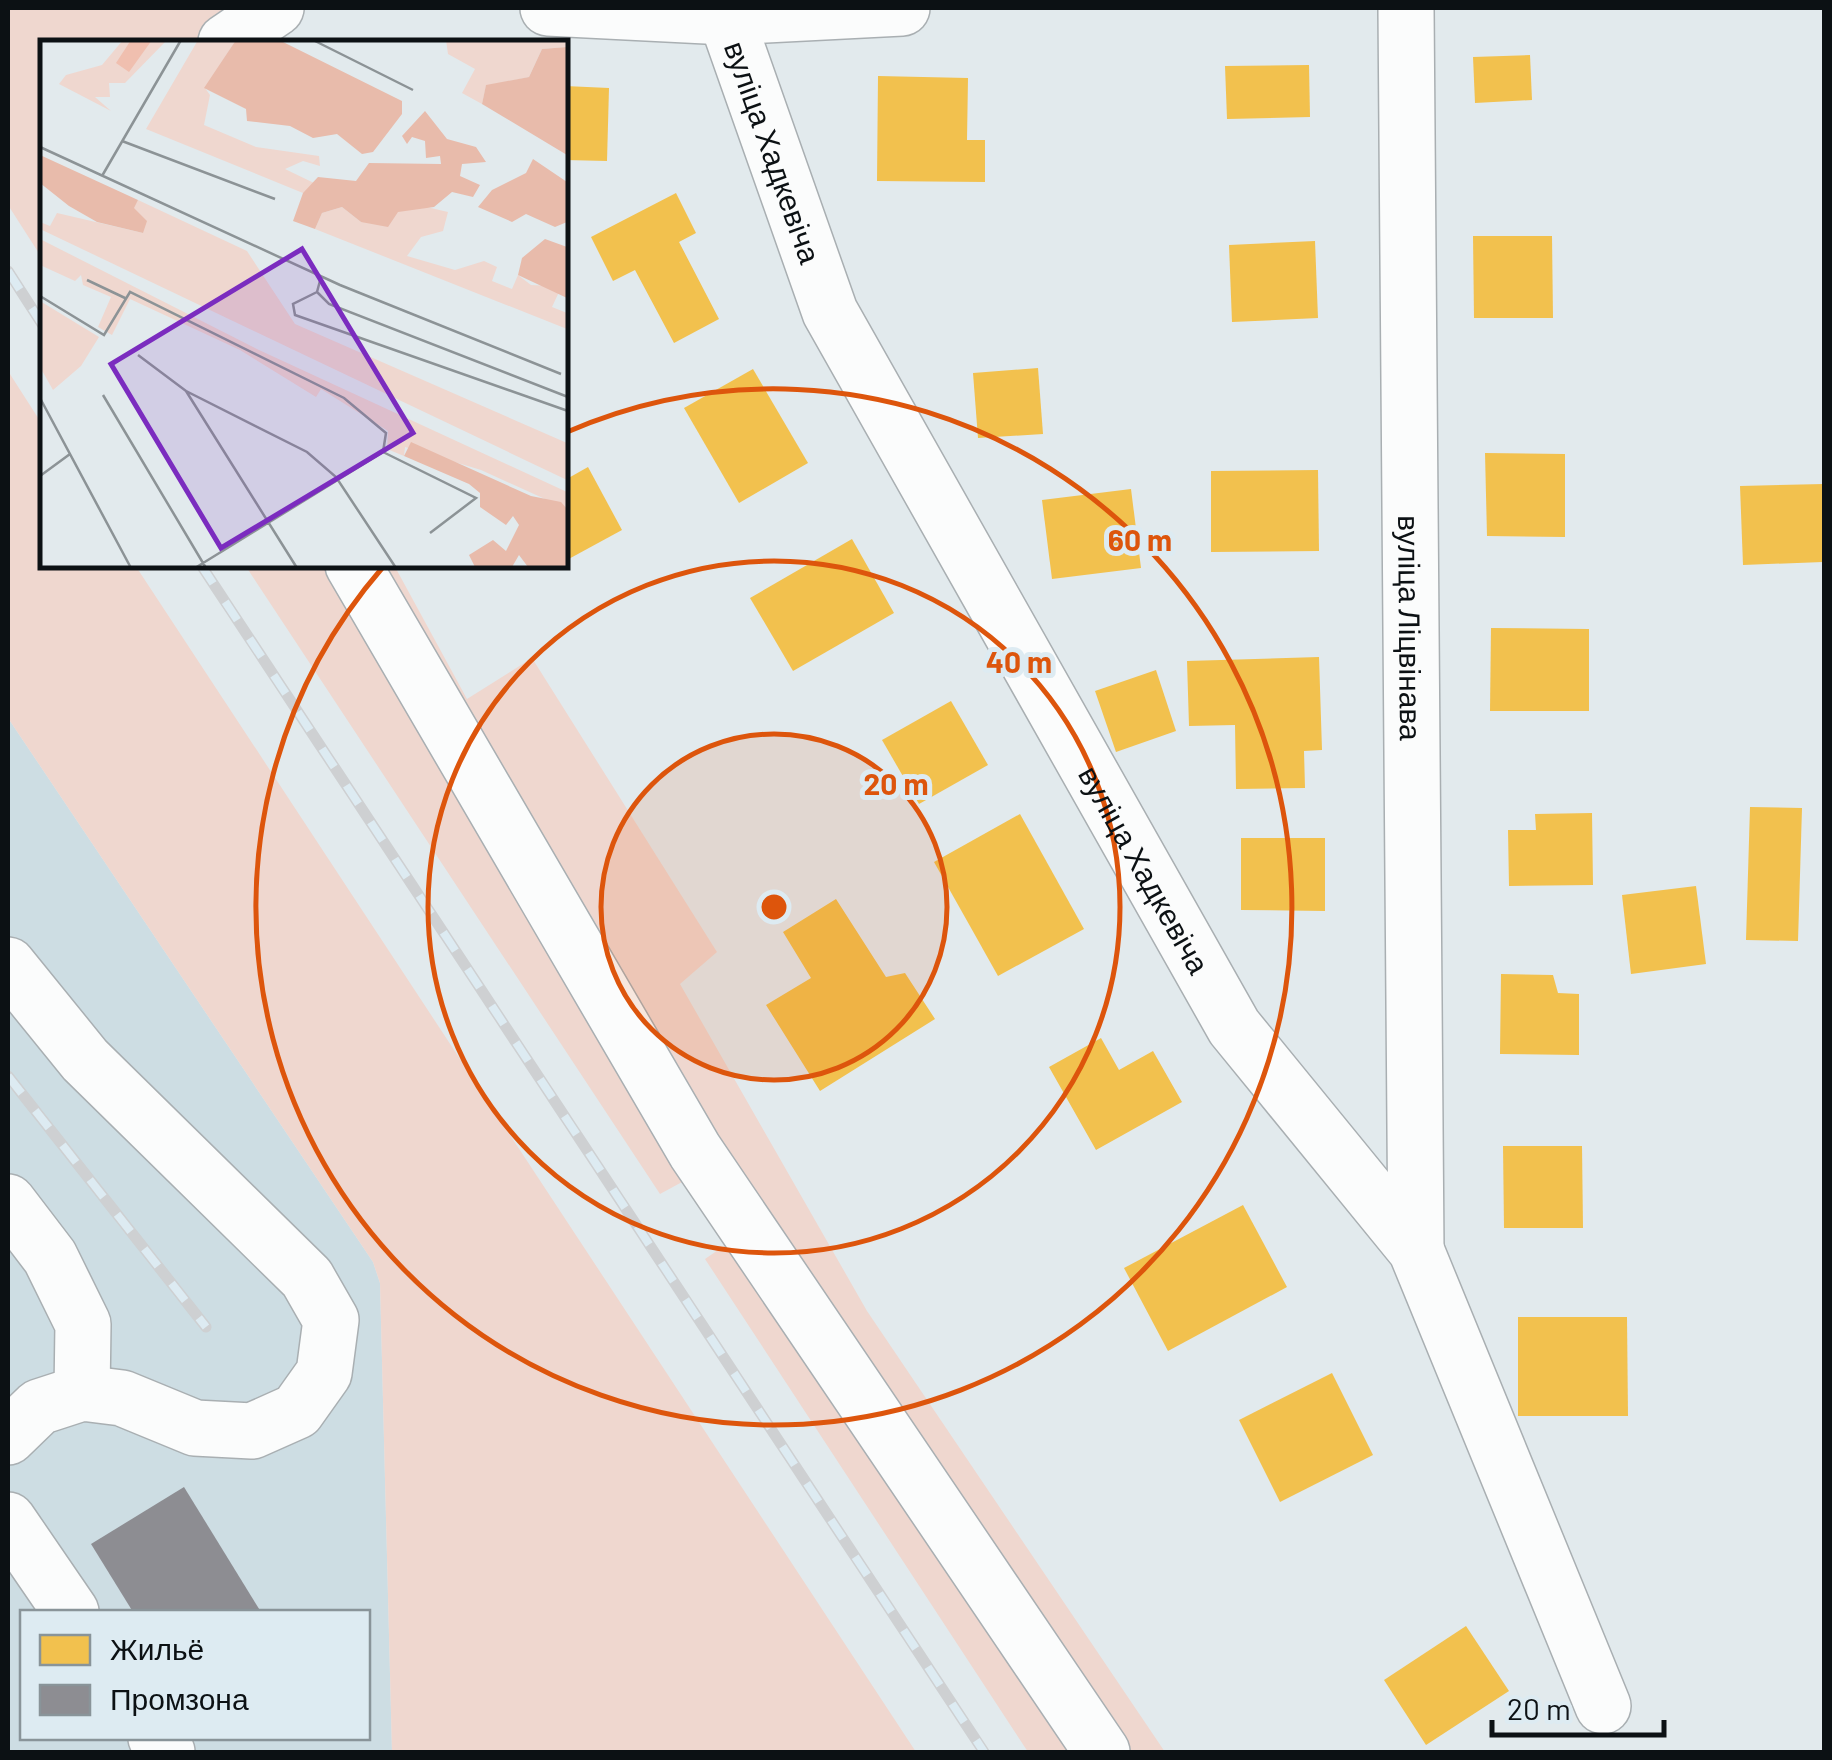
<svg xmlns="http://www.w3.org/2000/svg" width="1832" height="1760" font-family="Barlow,sans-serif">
	<rect width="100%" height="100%" fill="#e2eaed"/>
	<path fill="#cddde3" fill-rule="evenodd" d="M8,718L373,1262L380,1283L392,1752H8ZM22,1612H368V1738H22Z"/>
	<g fill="#efd7cf">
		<polygon points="8,8 241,8 193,42 42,42 42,258 8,205"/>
		<polygon points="8,371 42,424 42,565 135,565 916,1752 392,1752 380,1283 373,1262 8,718"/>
		<polygon points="245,565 394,565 467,699 532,658 717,952 680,984 867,1311 1165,1752 1028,1752 705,1259 737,1237 695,1175 660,1194"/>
	</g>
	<g fill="#f2c14e">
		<polygon points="1530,55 1532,100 1475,103 1473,57"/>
		<polygon points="1309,65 1310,117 1227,119 1225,66"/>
		<polygon points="878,76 968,78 967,140 985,140 985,182 877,181"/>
		<polygon points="565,86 609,88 607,161 565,160"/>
		<polygon points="676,193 696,233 679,242 719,319 674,343 635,270 613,281 591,237"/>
		<polygon points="1473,236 1552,236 1553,318 1474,318"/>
		<polygon points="1315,241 1318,318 1232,322 1229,245"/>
		<polygon points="1038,368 1043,434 978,438 973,373"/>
		<polygon points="753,369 808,463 739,503 684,408"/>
		<polygon points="1485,453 1565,454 1565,537 1487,536"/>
		<polygon points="588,467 622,530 565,561 565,480"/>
		<polygon points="1318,470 1319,551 1211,552 1211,471"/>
		<polygon points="1824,484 1823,562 1743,565 1740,486"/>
		<polygon points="1131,489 1141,568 1052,579 1042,500"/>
		<polygon points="852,539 894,613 793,671 750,598"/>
		<polygon points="1491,628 1589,629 1589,711 1490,711"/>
		<polygon points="1319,657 1322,750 1304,751 1305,788 1236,789 1235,725 1189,726 1187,661"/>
		<polygon points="1156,670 1176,731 1116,752 1095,691"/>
		<polygon points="951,701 988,765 919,804 882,740"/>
		<polygon points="1750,807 1802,808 1798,941 1746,940"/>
		<polygon points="1592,813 1593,885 1509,886 1508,830 1536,830 1535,814"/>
		<polygon points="1020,814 1084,929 998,976 934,862"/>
		<polygon points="1241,838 1325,838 1325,911 1241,910"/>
		<polygon points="1696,886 1706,964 1631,974 1622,895"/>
		<polygon points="836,899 886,977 905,973 935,1019 820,1091 766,1005 811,978 783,932"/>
		<polygon points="1501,974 1553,975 1558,993 1579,994 1579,1055 1500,1054"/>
		<polygon points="1101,1038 1119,1070 1153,1051 1182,1102 1096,1150 1049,1067"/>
		<polygon points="1503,1146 1582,1146 1583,1228 1504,1228"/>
		<polygon points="1243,1205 1287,1287 1168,1351 1124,1268"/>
		<polygon points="1518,1317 1627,1317 1628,1416 1518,1416"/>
		<polygon points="1332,1373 1373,1455 1280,1502 1239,1420"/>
		<polygon points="1466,1626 1509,1691 1426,1745 1384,1680"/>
	</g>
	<polygon fill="#8d8d92" points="184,1487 261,1612 133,1612 91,1544"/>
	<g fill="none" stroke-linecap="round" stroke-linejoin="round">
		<defs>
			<g id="minor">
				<polyline points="548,8 726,17 902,8"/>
				<path id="s1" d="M725,8L726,17L830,312L1234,1027L1416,1250L1603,1706"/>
				<path id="s2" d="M1406,8L1416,1250"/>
				<polyline points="226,42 276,8"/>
				<polyline points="353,565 695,1151 1102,1752"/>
				<polyline points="8,965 85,1060 307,1278 331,1320 324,1373 297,1411 252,1431 195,1428 122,1398 82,1393 39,1407 8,1437"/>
				<polyline points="8,1202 50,1257 83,1324 82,1393"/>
				<polyline points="8,1520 71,1612"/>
				<polyline points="156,1738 167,1752"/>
			</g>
		</defs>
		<use href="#minor" stroke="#a9afb2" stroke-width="58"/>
		<use href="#minor" stroke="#fbfcfc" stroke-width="55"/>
		<defs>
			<g id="rail">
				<polyline points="8,271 42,324"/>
				<polyline points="201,565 984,1752"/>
				<polyline points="8,1076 206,1327"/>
			</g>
		</defs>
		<use href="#rail" stroke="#ced0d2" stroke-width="11"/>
		<use href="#rail" stroke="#ddebf2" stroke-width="8" stroke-dasharray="22" stroke-linecap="butt"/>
	</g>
	<circle cx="774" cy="907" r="173" fill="#dd550c" fill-opacity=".12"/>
	<g fill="none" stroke="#dd550c" stroke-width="5">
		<circle cx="774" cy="907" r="173"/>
		<circle cx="774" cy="907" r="346"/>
		<path d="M567 432A518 518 0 1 1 383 567"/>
	</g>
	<g text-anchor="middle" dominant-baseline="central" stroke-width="10" stroke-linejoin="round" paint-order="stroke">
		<g font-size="30" fill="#0c1114" stroke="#ddebf2">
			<text stroke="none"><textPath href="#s1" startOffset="152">вуліца Хадкевіча</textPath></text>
			<text stroke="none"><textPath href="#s2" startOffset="620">вуліца Ліцвінава</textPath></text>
			<text stroke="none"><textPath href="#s1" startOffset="962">вуліца Хадкевіча</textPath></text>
		</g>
	</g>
	<g transform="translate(40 40)">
		<rect width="528" height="528" fill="#e2eaed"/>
		<path d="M83,0H127L85,43H69L70,57H55L71,71L19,44L26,35L62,25ZM158,0H196L165,48L170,55L164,85L216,107L279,116L280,126L263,121L245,129L274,143L272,150L263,153L106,89ZM406,0H527V7L502,9L489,37L446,46L442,64L422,53L435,29L408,14ZM98,160L207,211L255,284L527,403V440L0,189V182L10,186L17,173L103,193L93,168ZM378,165L408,172L403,191L381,197L367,216L415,230L444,221L457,227L452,241L472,249L478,235L491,245L511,246L519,252L512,267L527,273V289L275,189L282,173L302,167L321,182ZM0,199L219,310L527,452V469L441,430L365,407L364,416L347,409L348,391L281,349L276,357L200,310L90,259L72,295L58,287L71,257L43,245L41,235L35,241L0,225ZM0,261L59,297L41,326L13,350L0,327Z" fill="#efd7cf"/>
		<path d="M196,0H239L362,61V74L333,112L322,114L297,94L273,98L250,86L207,81L206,69L164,48ZM527,7H528L527,115L442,64L446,45L489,37L502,9ZM385,71L407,99L436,107L446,122L422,124L420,136L440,145L433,157L412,152L394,167L358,172L348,187L321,182L302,167L282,173L275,189L253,181L263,153L278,137L316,141L329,123L401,124L400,116L386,118L385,101L372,97L367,104L362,96ZM0,115L98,160L94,168L107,181L103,193L57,182L29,166L0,143ZM493,119L527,142V182L515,187L486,174L472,182L438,167L452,150L486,133ZM505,199L527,207V258L478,235L482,218ZM371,402L491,456L521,462L527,469V527H488L479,515L472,527H435L429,515L453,500L466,511L479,485L473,476L466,485L440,467V453L429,444L364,416Z" fill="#e8bbab"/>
		<path d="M91,0H112L89,32L76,23Z" fill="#f0bfaf"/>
		<path fill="none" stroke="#8c9396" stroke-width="2.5" d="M273,0L373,50M82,101L235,159M0,107L300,245L521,334M62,136L141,0M281,237L277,252L253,264L255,275L528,371M47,240L85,258M277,252L289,264L528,357M0,256L64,295L90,252L304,358L346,393L343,412M98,315L146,351L267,412L296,437L356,528M146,351L257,528M63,355L166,528M0,358L91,528M343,412L436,458L390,493M0,436L30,414M155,528L343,412"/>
		<path fill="#7b2cbf" fill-opacity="0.15" stroke="#7b2cbf" stroke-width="5" d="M262,209L373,393L181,508L71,324Z"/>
		<rect width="528" height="528" fill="none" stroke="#0c1114" stroke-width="5"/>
	</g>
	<circle cx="774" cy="907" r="15" fill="#dd550c" stroke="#ddebf2" stroke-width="5"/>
	<g font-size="30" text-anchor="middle" font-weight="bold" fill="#dd550c" stroke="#ddebf2" stroke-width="10" stroke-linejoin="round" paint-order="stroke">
		<text x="1140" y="551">60 m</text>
		<text x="1019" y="673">40 m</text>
		<text x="896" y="795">20 m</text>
	</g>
	<rect width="1832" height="1760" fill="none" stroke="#0c1114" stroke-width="20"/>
	<rect x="20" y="1610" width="350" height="130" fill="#ddebf2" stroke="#899499" stroke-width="2.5"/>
	<rect x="40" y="1635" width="50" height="30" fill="#f2c14e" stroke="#899499" stroke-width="2.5"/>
	<text x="110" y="1660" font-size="30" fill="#0c1114">Жильё</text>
	<rect x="40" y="1685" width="50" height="30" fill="#8d8d92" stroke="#899499" stroke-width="2.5"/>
	<text x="110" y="1710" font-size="30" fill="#0c1114">Промзона</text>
	<path d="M1492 1720v15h172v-15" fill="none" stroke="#0c1114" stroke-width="5"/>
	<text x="1507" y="1720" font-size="30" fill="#0c1114" stroke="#ddebf2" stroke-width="8" paint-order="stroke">20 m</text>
</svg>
